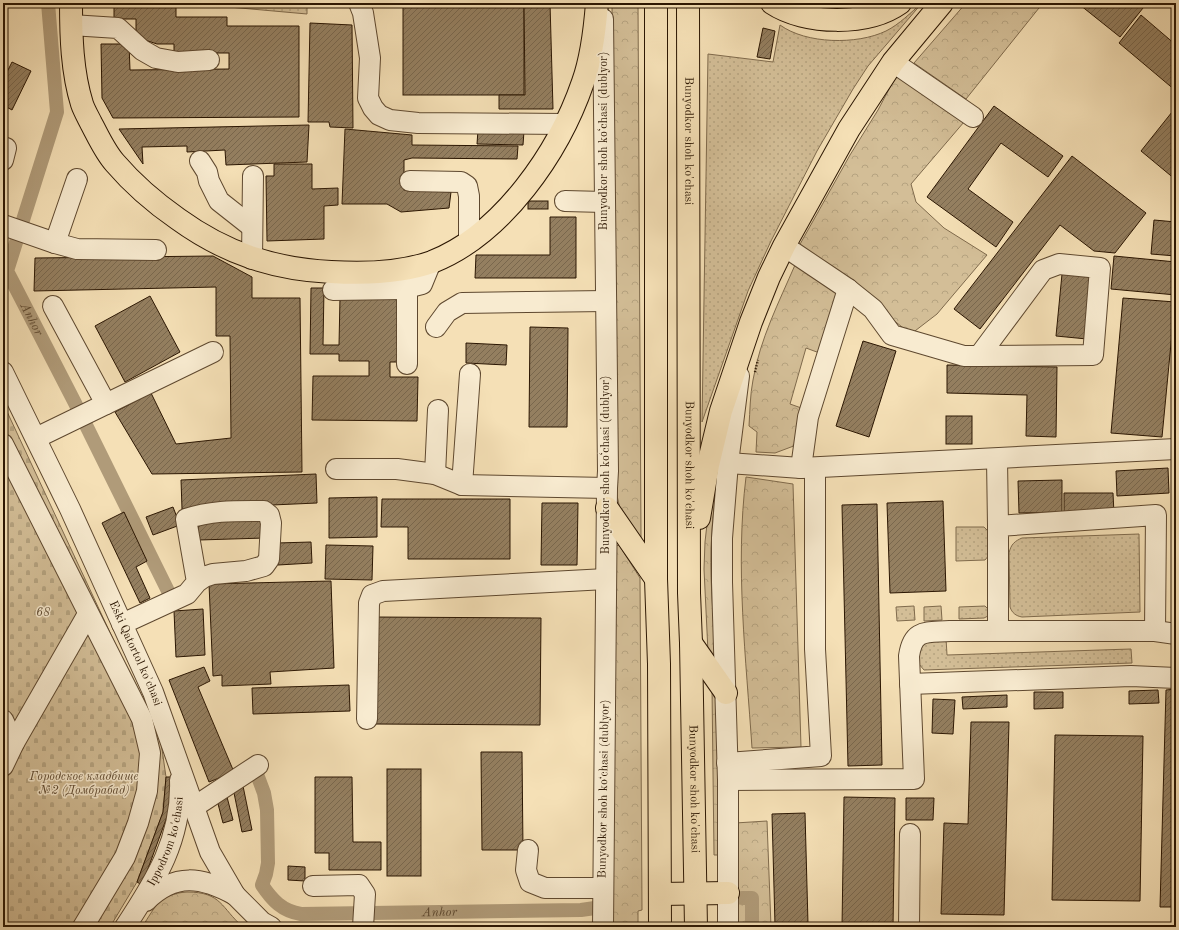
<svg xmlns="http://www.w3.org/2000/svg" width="1179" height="930" font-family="'Old Standard TT',serif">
	<defs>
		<pattern id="grass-dots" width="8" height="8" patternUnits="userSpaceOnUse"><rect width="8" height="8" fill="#d3be97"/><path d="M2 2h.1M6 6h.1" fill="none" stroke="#b5a380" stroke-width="1.8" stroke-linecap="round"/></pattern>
		<pattern id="forest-crowns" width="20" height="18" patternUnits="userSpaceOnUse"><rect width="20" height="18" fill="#d3be97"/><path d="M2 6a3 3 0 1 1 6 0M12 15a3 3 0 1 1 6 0" fill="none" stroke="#b5a380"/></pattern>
		<pattern id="cemetery-stones" width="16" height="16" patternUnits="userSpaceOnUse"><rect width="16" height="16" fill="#d3be97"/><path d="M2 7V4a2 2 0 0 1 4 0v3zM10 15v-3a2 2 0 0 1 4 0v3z" fill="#b5a380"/></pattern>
		<pattern id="building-hatch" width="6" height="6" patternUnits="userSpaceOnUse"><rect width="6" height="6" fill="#947f60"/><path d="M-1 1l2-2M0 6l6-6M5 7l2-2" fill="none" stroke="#79674d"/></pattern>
	</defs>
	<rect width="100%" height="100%" fill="#f5e0b6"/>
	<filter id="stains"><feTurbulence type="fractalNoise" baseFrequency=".005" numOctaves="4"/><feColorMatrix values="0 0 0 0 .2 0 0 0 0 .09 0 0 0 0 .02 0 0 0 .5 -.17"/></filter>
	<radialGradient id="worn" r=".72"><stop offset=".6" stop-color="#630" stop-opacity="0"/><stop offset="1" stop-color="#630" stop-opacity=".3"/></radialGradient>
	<g fill="url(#grass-dots)" stroke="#7f6a4c">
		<polygon points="184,3 307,3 307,14"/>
		<path d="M922,3L868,66L853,89L817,151L771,241L748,291L702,422L708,54L773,62L780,25C806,44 857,45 886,31C900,24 910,13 922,3Z"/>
		<polygon points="956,527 984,527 989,532 989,555 985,560 956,561"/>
		<path d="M1139,534L1140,612L1022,617C1016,616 1012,613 1010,607L1009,553C1011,544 1015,541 1022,538Z"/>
		<polygon points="914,606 915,620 897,621 896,607"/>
		<polygon points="941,606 942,620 924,621 924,607"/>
		<polygon points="985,606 988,609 988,616 984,618 959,619 959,607"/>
		<polygon points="946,638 947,655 1131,649 1132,663 924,670 918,663 921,642"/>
	</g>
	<g fill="url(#forest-crowns)" stroke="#7f6a4c">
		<polygon points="612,3 638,3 641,537 627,524 620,509 616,491"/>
		<polygon points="798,3 874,3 853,10 819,11"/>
		<polygon points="966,3 1043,3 966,99 914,63"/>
		<polygon points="896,76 964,122 911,184 916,202 944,228 987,255 937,314 911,334 799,246 850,155 878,110"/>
		<path d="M795,265L821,279L842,300L825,355L806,348L790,404L807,410L799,444L775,453L756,452L757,432L749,426C750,411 750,395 753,380C760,339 779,302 795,265Z"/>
		<path d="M719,460C716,489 712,519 711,548C710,587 714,626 717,665L708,652L704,569L705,542L708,515Z"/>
		<path d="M746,477L793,484L801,747L752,748C746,658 735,566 746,477Z"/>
		<polygon points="619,545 640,578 642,910 638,911 638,927 610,927 613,547"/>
		<polygon points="712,688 717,697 719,855 714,855"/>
		<polygon points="767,821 771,927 738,927 735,823"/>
		<path d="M187,892C222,892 221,908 243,927H142C156,906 159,894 187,892Z"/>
	</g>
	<polygon fill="url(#cemetery-stones)" stroke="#7f6a4c" points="3,403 161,742 166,777 163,812 137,882 110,927 3,927"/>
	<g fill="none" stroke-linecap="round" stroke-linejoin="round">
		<g stroke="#b09b79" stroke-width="14">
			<path id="s1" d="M48,3L57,112L7,271L75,403L169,593"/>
			<path id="s2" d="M258,777L264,793L267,810L268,863L266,874L262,885C272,900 282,911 301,914L581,910L595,908"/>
			<polyline points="742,898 752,898 752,927"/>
		</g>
	</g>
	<g fill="url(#building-hatch)" stroke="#2b1602">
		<polygon points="114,3 176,3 176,17 227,17 227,26 299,26 299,117 113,118 102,98 101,44 129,44 130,70 229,69 229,53 174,53 174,44 157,44 136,37 136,19 114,19"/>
		<rect x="403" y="3" width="121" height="92"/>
		<polygon points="524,3 550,3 553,109 499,109 499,95 525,95"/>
		<polygon points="1081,3 1147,3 1120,37 1080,5"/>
		<polygon points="1141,15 1176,45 1176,91 1119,43"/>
		<polygon points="310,23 352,25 353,128 330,127 329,122 308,122"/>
		<polygon points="763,28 775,31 770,59 757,57"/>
		<polygon points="12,62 31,71 12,110 3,105 3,80"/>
		<polygon points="994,106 1063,156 1048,177 1001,143 968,189 1013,222 996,247 927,197"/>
		<polygon points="1176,107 1176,180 1141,151"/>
		<polygon points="309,125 307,162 226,165 225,150 187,152 187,146 142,147 143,164 119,129"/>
		<polygon points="345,129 412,135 412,145 518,146 517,159 412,158 404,160 404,190 451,192 449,208 401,212 387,204 342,204"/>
		<polygon points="478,130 524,131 523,145 477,144"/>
		<polygon points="1072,156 1146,213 1115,253 1094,251 1060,225 980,329 954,309"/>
		<polygon points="274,164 312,164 312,189 338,188 338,205 324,206 324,239 267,241 266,176 274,176"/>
		<rect x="528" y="201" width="20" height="8"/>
		<polygon points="550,217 576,217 576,278 475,278 476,255 550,255"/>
		<polygon points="1154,220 1176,222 1176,256 1151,254"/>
		<polygon points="213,256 252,277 252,298 300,298 302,472 152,474 115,412 151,393 176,444 231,438 230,336 216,336 216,287 34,291 35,258"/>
		<polygon points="1114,256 1176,262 1176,295 1111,289"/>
		<polygon points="1062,274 1093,277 1087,339 1056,336"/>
		<polygon points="311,288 324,288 323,345 339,345 340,297 400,298 400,362 390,362 390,377 418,377 417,421 312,420 313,376 369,376 369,361 339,361 339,354 310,354"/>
		<polygon points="150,296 180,352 125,382 95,326"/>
		<polygon points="1123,298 1175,302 1162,437 1111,433"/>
		<polygon points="530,327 568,328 567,427 529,427"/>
		<polygon points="863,341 896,351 869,437 836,426"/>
		<polygon points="466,343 507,345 506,365 466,363"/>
		<polygon points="947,365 1057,367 1056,437 1026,436 1027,395 947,393"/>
		<rect x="946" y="416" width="26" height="28"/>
		<polygon points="1168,468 1169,493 1117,496 1116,471"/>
		<polygon points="316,474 317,503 182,509 181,480"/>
		<polygon points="1062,480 1062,512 1019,513 1018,481"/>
		<polygon points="1064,493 1113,493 1114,514 1064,515"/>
		<polygon points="377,497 377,537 329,538 329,498"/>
		<polygon points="382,499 510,499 510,559 408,559 408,527 381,527"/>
		<polygon points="943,501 946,591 890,593 887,503"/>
		<polygon points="542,503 578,503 577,565 541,565"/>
		<polygon points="877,504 882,765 848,766 842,505"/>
		<polygon points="173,507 180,525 153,535 146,517"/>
		<polygon points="124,512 147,561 136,567 150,598 140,603 102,523"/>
		<polygon points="264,517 265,538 199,540 198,527 208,519"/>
		<polygon points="311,542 312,563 278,565 277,543"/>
		<polygon points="326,545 373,546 372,580 325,579"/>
		<polygon points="331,581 334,668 270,672 271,684 222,686 222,675 213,676 209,584"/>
		<polygon points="203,609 205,655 176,657 174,611"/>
		<polygon points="374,617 541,618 540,725 374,724"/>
		<polygon points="204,667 210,681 198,687 234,772 209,782 169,680"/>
		<polygon points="349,685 350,711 253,714 252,688"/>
		<polygon points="1176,689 1176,907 1160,907 1166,690"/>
		<polygon points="1158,690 1159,703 1129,704 1129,691"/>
		<polygon points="1034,692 1063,692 1063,708 1034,709"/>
		<polygon points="1007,695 1007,707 963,709 962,697"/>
		<polygon points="933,699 955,700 953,734 932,733"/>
		<polygon points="971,722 1009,722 1004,915 941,914 944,823 968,824"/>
		<polygon points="1055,735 1143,736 1140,901 1052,900"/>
		<polygon points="481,752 522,752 523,850 482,850"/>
		<rect x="387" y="769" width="34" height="107"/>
		<polygon points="166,777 172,777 168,814 142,885 137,882 163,812"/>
		<polygon points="315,777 352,777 353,842 381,842 381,870 329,870 329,853 315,853"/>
		<polygon points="243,786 252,830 242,832 233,788"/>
		<polygon points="227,797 233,820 223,823 217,800"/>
		<polygon points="844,797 895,798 893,927 842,927"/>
		<polygon points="906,798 934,798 933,820 906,820"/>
		<polygon points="805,813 808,924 775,925 772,814"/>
		<polygon points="288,866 305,867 305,881 288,880"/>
	</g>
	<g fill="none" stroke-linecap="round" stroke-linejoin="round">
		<defs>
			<g id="minor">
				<polyline points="359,3 363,13 370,58 368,98 373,108 379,115 390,120 418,123 565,124"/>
				<polyline points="71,25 118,28 142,50 156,58 178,62 209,60"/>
				<polyline points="893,62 973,117"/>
				<polyline points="3,160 6,148"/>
				<polyline points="200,161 207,172 209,181 219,201 252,227"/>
				<polyline points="410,181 461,182 467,186 469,196 469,241"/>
				<polyline points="565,201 604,202"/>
				<polyline points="3,225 55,243 77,249 156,250"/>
				<polyline points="55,243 77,179"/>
				<polyline points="784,246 848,289 873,309 892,335 964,356 979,356 1093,355 1100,268 1059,264 1043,270 979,356"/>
				<polyline points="252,259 253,176"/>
				<polyline points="333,290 402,289 422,284 431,262"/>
				<polyline points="53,306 106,404"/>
				<polyline points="436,327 447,312 462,303 606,301"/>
				<polyline points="407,364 407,288"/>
				<path id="s3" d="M3,372L70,509L153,692L210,852L235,895L262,922L271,927"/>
				<polyline points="36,438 213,352"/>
				<polyline points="3,444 142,719 150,753 147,791 138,823 125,857 83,927"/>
				<polyline points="997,459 998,526"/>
				<polyline points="728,463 801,468 1176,449"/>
				<polyline points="801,468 808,417 848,289"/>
				<polyline points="336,469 397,469 435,474 462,485 607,488"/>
				<polyline points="435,474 438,410"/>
				<polyline points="462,485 470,374"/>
				<path d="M122,624L187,594L197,582L204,577L213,574L246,571L264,566L269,559L271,523L269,515L264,511C237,511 212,510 186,519L197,582"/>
				<polyline points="1155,631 1176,634"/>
				<polyline points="910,684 1131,676 1176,678"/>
				<polyline points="367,719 369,603 372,595 383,591 606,579"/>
				<polyline points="3,720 14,743"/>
				<polyline points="727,763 821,756 815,649 815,468"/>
				<polyline points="3,766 14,743 88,614"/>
				<path d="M728,780L914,779L909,656C913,628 927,633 950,631H1155L1156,515L998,526V631"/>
				<polyline points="194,807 258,765"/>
				<polyline points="528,850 526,870 530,882 545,888 603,888"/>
				<polyline points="313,886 359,885 365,894 363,927"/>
				<path d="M146,901C175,872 202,877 235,895"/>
				<path id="s4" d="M125,927C156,880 182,839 180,780"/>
				<polyline points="603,927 607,488 608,471 603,19"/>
				<polyline points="728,927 728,780 722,582 722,538 728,463 739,376"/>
				<polyline points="909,927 910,834"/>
			</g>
			<g id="major">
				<path d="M71,3C71,36 72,72 82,104C84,110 88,117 91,123C98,136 105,152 115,163C133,184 155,203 178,219C225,253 273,269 331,272C363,274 401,273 432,262C503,234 559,152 583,82C592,57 595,29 597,3"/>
				<polyline points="656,3 656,579 659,664 660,927"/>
				<path id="s5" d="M688,3L689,593L691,643L696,927"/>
				<path d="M772,3C805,25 868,26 900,3"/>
				<polyline points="607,508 656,579"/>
				<polyline points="699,518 708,465 721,411 751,322 769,277 784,246 849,129 893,62 942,3"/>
				<polyline points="691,643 726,693"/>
				<polyline points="660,894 728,893"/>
			</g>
		</defs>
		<use href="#minor" stroke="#5e482f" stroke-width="22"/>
		<use href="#major" stroke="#2b1602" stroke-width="24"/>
		<polyline stroke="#2b1602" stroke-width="2.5" stroke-dasharray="1 2" stroke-linecap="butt" points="755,372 758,360"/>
		<use href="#minor" stroke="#f8ebd0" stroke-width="20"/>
		<use href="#major" stroke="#f5e0b6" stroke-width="22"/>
	</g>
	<g text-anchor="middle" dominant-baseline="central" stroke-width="3" stroke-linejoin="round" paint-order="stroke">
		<g font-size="12" fill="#2b1602" stroke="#f8ebd0">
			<text transform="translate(604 141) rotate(-90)">Bunyodkor shoh koʻchasi (dublyor)</text>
			<text stroke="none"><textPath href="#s5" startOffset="138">Bunyodkor shoh ko'chasi</textPath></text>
			<text transform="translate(606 465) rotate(-90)">Bunyodkor shoh koʻchasi (dublyor)</text>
			<text stroke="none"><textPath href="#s5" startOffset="462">Bunyodkor shoh ko'chasi</textPath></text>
			<text stroke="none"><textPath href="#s3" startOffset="311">Eski Qatortol ko'chasi</textPath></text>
			<text transform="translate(604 789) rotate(-89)">Bunyodkor shoh koʻchasi (dublyor)</text>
			<text stroke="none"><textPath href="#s5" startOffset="786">Bunyodkor shoh ko'chasi</textPath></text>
			<text stroke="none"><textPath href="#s4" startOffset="96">Ippodrom ko'chasi</textPath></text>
		</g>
		<g font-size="12" font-style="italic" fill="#5d482f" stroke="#f8ebd0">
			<text x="43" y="613">68</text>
			<text x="84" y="777">Городское кладбище<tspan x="84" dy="14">№2 (Домбрабад)</tspan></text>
		</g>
		<g font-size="13" font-style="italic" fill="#604b32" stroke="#f8ebd0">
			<text stroke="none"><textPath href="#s1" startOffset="330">Anhor</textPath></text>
			<text stroke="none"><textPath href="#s2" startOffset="299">Anhor</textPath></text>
		</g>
	</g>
	<rect width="1179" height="930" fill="none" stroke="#f5e0b6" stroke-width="16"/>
	<rect x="4" y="4" width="1171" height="922" fill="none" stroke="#2b1602" stroke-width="2"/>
	<rect x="8" y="8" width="1163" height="914" fill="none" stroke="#2b1602"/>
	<rect width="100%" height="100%" filter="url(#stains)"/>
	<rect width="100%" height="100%" fill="url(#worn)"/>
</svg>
